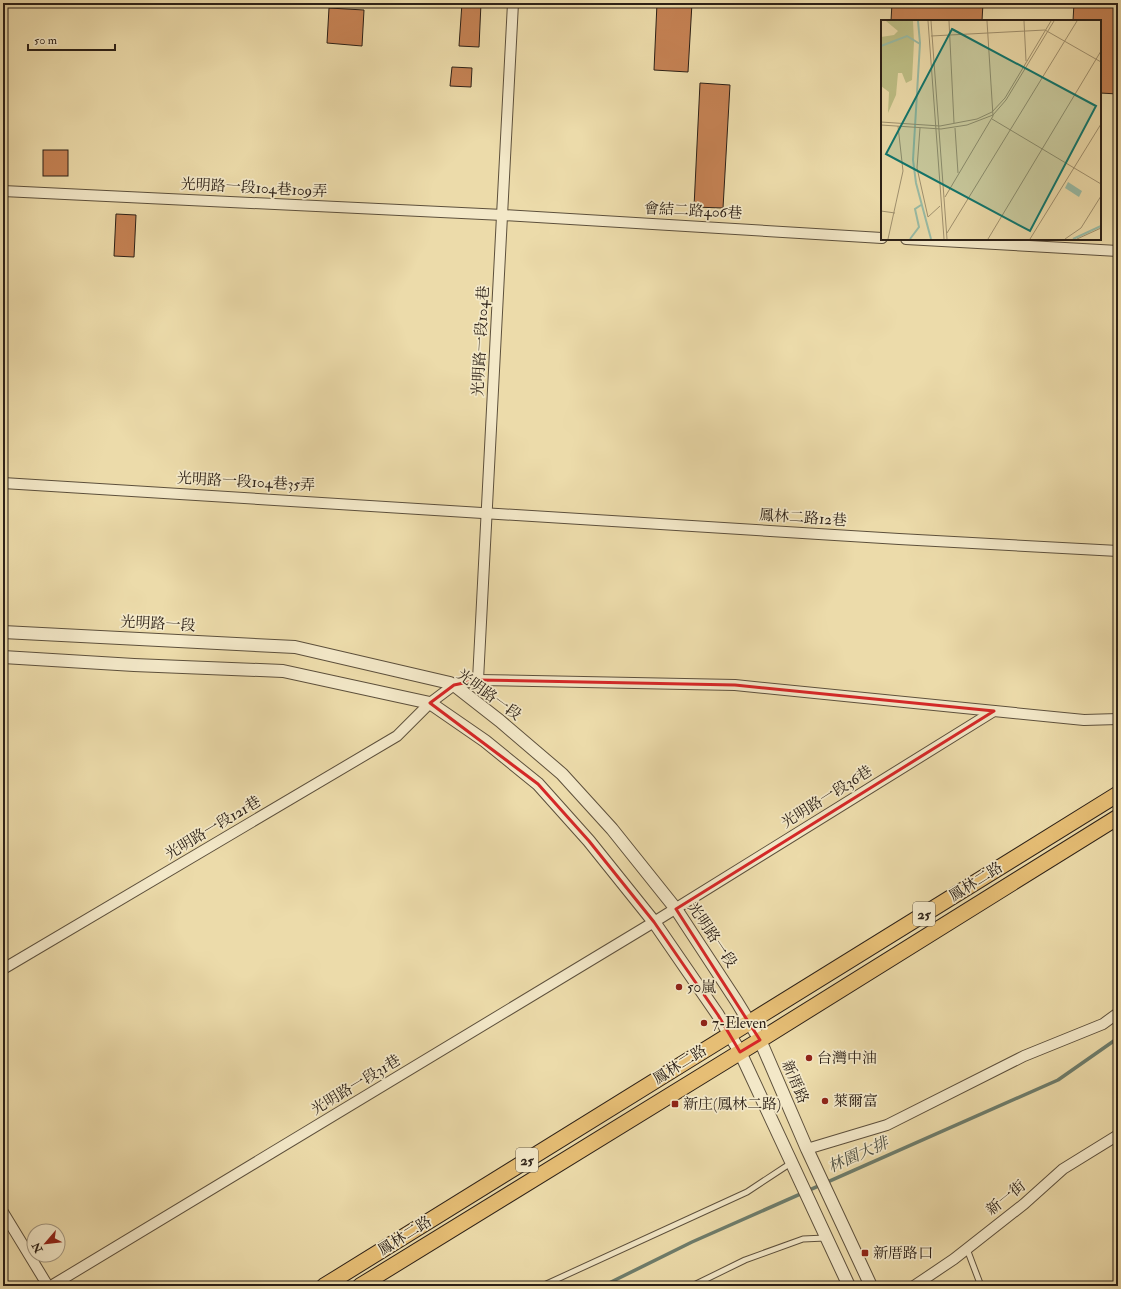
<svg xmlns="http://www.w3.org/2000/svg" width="1121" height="1289" font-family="'IM FELL Double Pica','Noto Serif TC',serif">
	<rect width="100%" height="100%" fill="#ecdbaa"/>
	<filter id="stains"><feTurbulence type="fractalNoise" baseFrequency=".005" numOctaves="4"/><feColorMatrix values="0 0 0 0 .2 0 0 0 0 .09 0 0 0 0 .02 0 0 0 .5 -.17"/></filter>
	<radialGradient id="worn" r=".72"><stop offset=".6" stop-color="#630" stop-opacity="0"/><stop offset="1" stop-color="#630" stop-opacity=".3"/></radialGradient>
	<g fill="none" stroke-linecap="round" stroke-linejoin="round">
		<polyline stroke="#6e7d6c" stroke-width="3.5" points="603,1286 692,1242 1058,1080 1118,1038"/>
	</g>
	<g fill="#c58254" stroke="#2d2117">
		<polygon points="462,3 481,3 479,47 459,46"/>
		<polygon points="657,3 692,3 688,72 654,70"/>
		<polygon points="892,3 983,3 982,21 891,21"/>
		<polygon points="1074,3 1118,3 1118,94 1100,93 1100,21 1073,21"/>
		<polygon points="329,8 364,10 362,46 327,43"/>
		<polygon points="452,67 472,68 471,87 450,86"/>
		<polygon points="700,83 730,85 723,208 694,207"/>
		<rect x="43" y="150" width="25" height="26"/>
		<polygon points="116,214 136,215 134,257 114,256"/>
	</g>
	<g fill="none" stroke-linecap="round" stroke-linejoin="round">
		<defs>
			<g id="service">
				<polyline points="967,1249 981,1286"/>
				<polyline points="542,1286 747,1192 791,1163"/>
				<polyline points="692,1286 745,1260 803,1239 825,1238"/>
			</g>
			<g id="minor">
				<polyline points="3,191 503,215 882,238"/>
				<polyline points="906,239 1118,251"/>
				<polyline points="3,483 899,539 1118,551"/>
				<polyline points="478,680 513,3"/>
				<polyline points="3,969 397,736 430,703 454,685 478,680 735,685 1084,720 1118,719"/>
				<polyline points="807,1149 887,1125 1024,1056 1103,1024 1118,1013"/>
				<polyline points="3,1212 48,1286"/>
				<polyline points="51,1286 654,922 994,711"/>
				<polyline points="914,1286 954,1259 1024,1204 1063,1169 1118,1135"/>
			</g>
			<g id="tertiary">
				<polyline points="3,632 295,647 450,683 454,685 500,721 562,774 612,829 676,909 737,1002 760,1040 807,1149 871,1286"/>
				<polyline points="3,657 134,665 283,671 430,703 485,741 538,784 589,841 654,922 718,1015 740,1052 849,1286"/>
			</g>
			<g id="primary">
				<polyline points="324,1286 1118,794"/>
				<polyline points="360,1286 760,1040 1118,817"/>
			</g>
		</defs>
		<use href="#service" stroke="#5d503c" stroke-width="7"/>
		<use href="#minor" stroke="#5d503c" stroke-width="12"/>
		<use href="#tertiary" stroke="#5d503c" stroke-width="14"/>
		<use href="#primary" stroke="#2d2117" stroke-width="17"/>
		<use href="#service" stroke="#f3e8c8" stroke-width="5"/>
		<use href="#minor" stroke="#f3e8c8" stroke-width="10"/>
		<use href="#tertiary" stroke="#f3e8c8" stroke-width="12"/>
		<use href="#primary" stroke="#e6be75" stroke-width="15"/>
	</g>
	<path fill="none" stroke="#d62828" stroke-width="3" stroke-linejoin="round" d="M478,680L735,685L994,711L676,909L760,1040L740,1052L718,1015L654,922L589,841L538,784L430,703L454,685Z"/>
	<g fill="#8f2418" stroke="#f3e8c8" stroke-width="1.5">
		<circle cx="679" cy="987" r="4"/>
		<circle cx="704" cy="1023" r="4"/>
		<circle cx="809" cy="1058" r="4"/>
		<circle cx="825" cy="1101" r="4"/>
		<rect x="671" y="1100" width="8" height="8" rx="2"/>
		<rect x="861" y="1249" width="8" height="8" rx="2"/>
	</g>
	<g text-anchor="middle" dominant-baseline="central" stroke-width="3.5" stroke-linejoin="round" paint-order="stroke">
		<g fill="#f3e8c8" stroke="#685d4c" stroke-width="1">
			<rect x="913" y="902" width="22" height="24" rx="3"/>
			<rect x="516" y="1148" width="22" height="24" rx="3"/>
		</g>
		<g font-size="14" font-weight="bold" fill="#2d2117">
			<text x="924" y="914">25</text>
			<text x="527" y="1160">25</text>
		</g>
		<g font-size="15" fill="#2d2117" stroke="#f3e8c8">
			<text transform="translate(254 188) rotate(3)">光明路一段104巷109弄</text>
			<text transform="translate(693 211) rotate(3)">會結二路406巷</text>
			<text transform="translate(481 341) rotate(-87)">光明路一段104巷</text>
			<text transform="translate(246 482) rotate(3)">光明路一段104巷35弄</text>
			<text transform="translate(803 518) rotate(4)">鳳林二路12巷</text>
			<text transform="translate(158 624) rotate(3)">光明路一段</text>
			<text transform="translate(489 695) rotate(36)">光明路一段</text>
			<text transform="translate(827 797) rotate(-32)">光明路一段36巷</text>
			<text transform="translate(213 828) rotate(-31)">光明路一段121巷</text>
			<text transform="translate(976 882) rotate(-32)">鳳林二路</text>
			<text transform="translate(712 935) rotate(56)">光明路一段</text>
			<text transform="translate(680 1065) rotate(-32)">鳳林二路</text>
			<text transform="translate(795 1082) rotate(67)">新厝路</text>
			<text transform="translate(356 1085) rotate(-31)">光明路一段31巷</text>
			<text transform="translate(1006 1198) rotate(-39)">新一街</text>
			<text transform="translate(405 1236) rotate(-32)">鳳林二路</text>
		</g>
		<g font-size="15" fill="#2d2117" stroke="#f3e8c8" text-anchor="start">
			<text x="687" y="987">50嵐</text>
			<text x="712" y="1023">7-Eleven</text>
			<text x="817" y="1058">台灣中油</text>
			<text x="833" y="1101">萊爾富</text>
			<text x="683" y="1104">新庄(鳳林二路)</text>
			<text x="873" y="1253">新厝路口</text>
		</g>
		<g font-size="16" font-style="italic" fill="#4d4f42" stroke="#f3e8c8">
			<text transform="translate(858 1155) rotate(-24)">林園大排</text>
		</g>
	</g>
	<g transform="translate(881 20)">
		<rect width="220" height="220" fill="#ecdbaa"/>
		<path d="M5,1H32L33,22L31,60L25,63L21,53H17L15,75L7,93L8,72L0,66V17L13,15L17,11Z" fill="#bdbe85"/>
		<path d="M187,162L201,171L198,177L184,168Z" fill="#99bba5"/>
		<path fill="none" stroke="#99bba5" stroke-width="2" d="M37,1L39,23L32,140L35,163L50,219M0,26L26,16L39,24M29,219L38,207L34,189L40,185M192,219L220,206"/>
		<path fill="none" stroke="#a0916f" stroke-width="1" d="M47,1L63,219M50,1L66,219M68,1L73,103M143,1L145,41M50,16L164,10L220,42M111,99L220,164M0,102L59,106L96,99L111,92L124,78L170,1M0,105L60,109L86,105L112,95L125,80L173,1M39,108L36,148L47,197L59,186M74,108L77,153M64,177L112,96L106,1M0,191L14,193M66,213L196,1M7,219L22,151L17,106M107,219L220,31M149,219L220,104M184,219L200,208L220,176M196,219L220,208"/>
		<path fill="#0f766e" fill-opacity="0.15" stroke="#0f766e" stroke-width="2" d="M71,9L215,86L149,211L5,134Z"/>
		<rect width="220" height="220" fill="none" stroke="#2d2117" stroke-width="2"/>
	</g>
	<rect width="1121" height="1289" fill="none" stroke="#ecdbaa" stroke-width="16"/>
	<rect x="4" y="4" width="1113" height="1281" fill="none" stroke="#2d2117" stroke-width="2"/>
	<rect x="8" y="8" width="1105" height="1273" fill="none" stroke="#2d2117"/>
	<g transform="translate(46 1243) rotate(242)"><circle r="19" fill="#f3e8c8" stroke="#a49881"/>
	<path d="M0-3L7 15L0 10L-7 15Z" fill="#8f2418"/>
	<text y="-6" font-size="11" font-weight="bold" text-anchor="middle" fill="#2d2117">N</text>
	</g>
	<path d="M28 44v6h87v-6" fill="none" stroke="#2d2117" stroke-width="2"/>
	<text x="34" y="44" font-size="12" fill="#2d2117" stroke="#f3e8c8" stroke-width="3" paint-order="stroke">50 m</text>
	<rect width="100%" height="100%" filter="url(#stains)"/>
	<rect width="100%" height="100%" fill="url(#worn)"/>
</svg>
